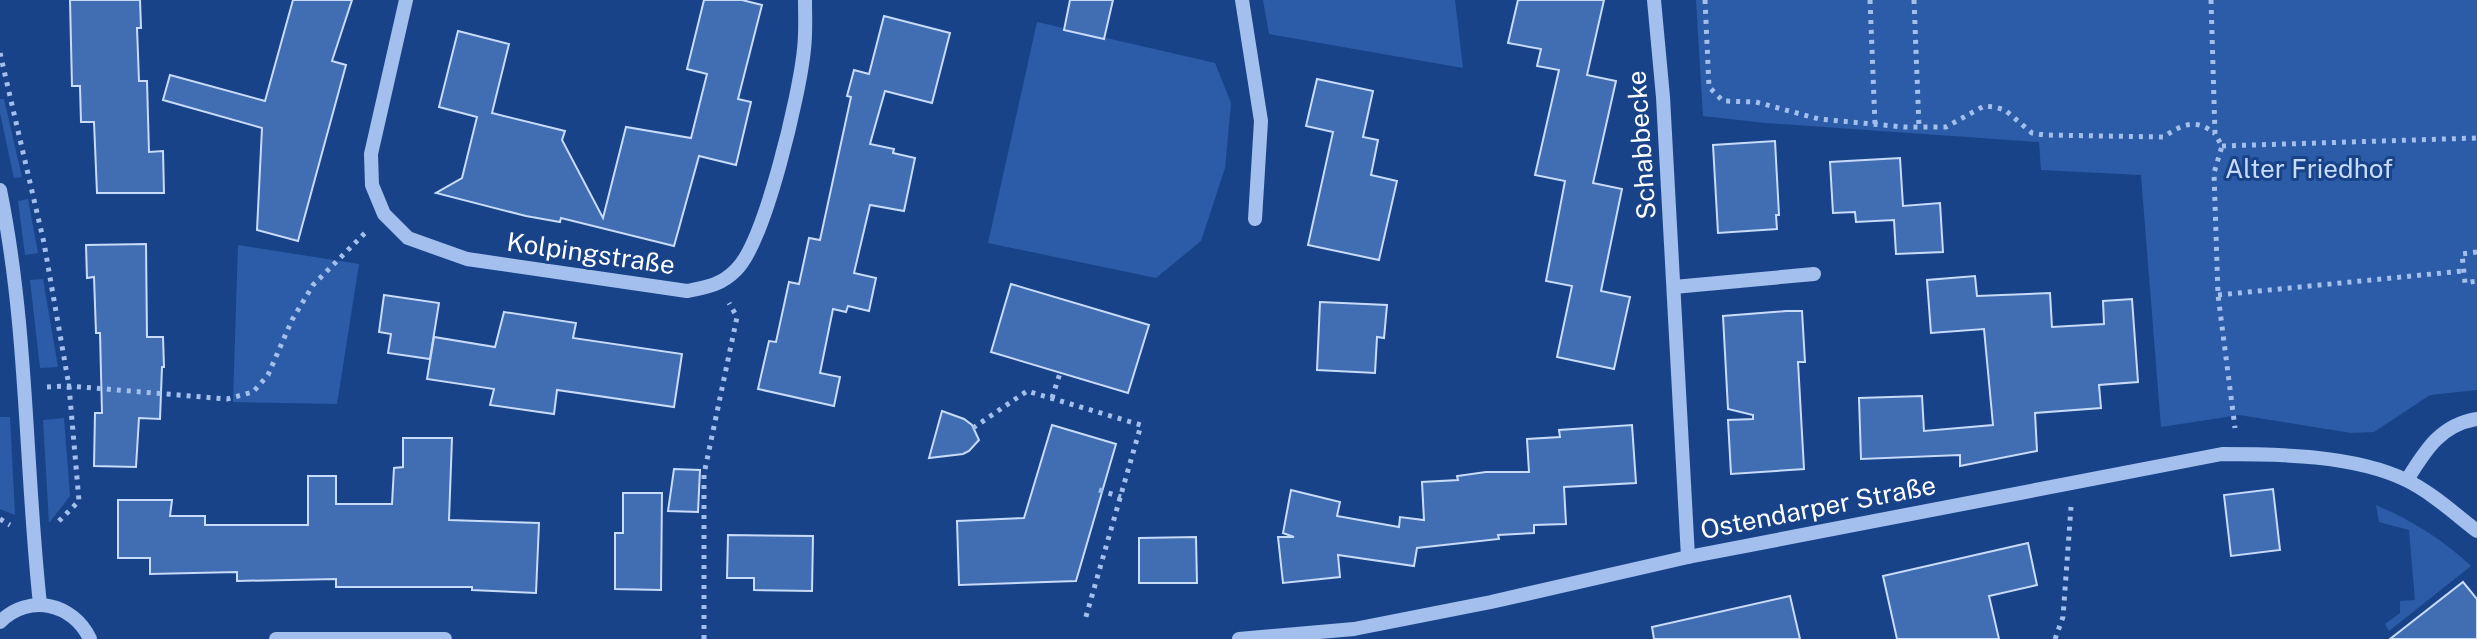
<svg xmlns="http://www.w3.org/2000/svg" width="2477" height="639" font-family="'Public Sans',sans-serif">
	<rect width="100%" height="100%" fill="#194389"/>
	<g fill="#2c5ca7">
		<polygon points="1263,0 1455,0 1463,68 1269,34"/>
		<polygon points="1696,0 2477,0 2477,390 2430,395 2374,432 2352,433 2239,415 2161,427 2141,175 2041,170 2039,142 1766,123 1703,116"/>
		<polygon points="1037,22 1215,63 1231,103 1225,168 1201,241 1156,278 988,243"/>
		<polygon points="0,99 4,99 22,177 14,178 0,113"/>
		<polygon points="28,199 38,253 25,255 18,201"/>
		<polygon points="238,245 359,264 337,404 233,402"/>
		<polygon points="43,279 58,367 40,368 30,280"/>
		<polygon points="0,417 10,417 15,515 0,509"/>
		<polygon points="64,418 70,496 49,523 43,420"/>
		<path d="M2376,505C2413,521 2442,539 2471,566L2389,631L2385,624L2400,613V601L2415,600L2409,530L2379,522Z"/>
	</g>
	<g fill="#416db2" stroke="#c7dbfa" stroke-width="2">
		<polygon points="70,0 140,0 141,28 137,28 139,81 147,81 149,152 163,151 164,193 97,193 94,122 81,122 80,86 72,86"/>
		<polygon points="293,0 352,0 332,61 346,65 298,241 257,230 262,128 163,100 170,75 265,101"/>
		<polygon points="704,0 742,0 762,5 738,99 751,102 736,165 699,156 674,246 561,218 560,222 526,216 436,193 462,178 477,117 439,107 458,31 509,44 492,113 565,131 562,140 603,218 626,127 691,138 707,74 687,69"/>
		<polygon points="1070,0 1113,0 1104,39 1064,30"/>
		<polygon points="1518,0 1604,0 1587,75 1616,81 1593,183 1622,189 1601,291 1630,297 1614,369 1557,357 1572,286 1546,281 1565,181 1535,175 1559,70 1537,66 1541,49 1508,43"/>
		<polygon points="884,16 950,33 932,103 885,91 870,144 894,149 893,153 915,158 904,211 870,205 854,273 876,278 869,311 848,306 846,312 833,309 820,373 840,377 834,406 758,389 769,341 776,342 789,282 799,284 809,238 820,240 851,97 847,96 854,70 869,74"/>
		<polygon points="1317,79 1373,91 1363,137 1378,140 1371,175 1397,181 1379,260 1308,245 1333,132 1306,126"/>
		<polygon points="1775,141 1779,215 1776,215 1777,229 1718,233 1713,145"/>
		<polygon points="1900,158 1903,206 1940,203 1943,252 1896,254 1894,220 1856,222 1855,212 1833,213 1830,162"/>
		<polygon points="146,244 147,337 163,337 164,367 162,367 160,419 139,418 136,467 94,466 95,413 102,413 100,333 96,333 94,277 87,278 86,245"/>
		<polygon points="1975,276 1977,296 2050,293 2052,327 2104,324 2103,301 2132,299 2138,382 2099,385 2101,408 2035,413 2037,451 1960,466 1960,455 1861,459 1859,398 1922,396 1924,431 1993,425 1984,329 1931,333 1927,280"/>
		<polygon points="1011,284 1149,325 1128,393 991,352"/>
		<polygon points="384,295 439,303 430,359 388,353 391,334 379,332"/>
		<polygon points="1320,302 1387,305 1384,338 1377,337 1375,373 1317,370"/>
		<polygon points="1786,311 1802,311 1805,362 1798,362 1804,469 1731,474 1728,420 1753,419 1753,415 1728,409 1723,316"/>
		<polygon points="504,312 576,323 573,338 682,354 674,407 557,390 554,414 490,405 494,389 427,379 434,337 495,347"/>
		<polygon points="942,411 964,419 972,425 979,440 969,451 963,454 929,458"/>
		<polygon points="1052,425 1116,444 1076,581 959,585 957,521 1024,518"/>
		<polygon points="1632,425 1636,483 1564,487 1566,524 1534,525 1534,533 1498,535 1499,539 1417,548 1414,566 1338,555 1340,577 1283,583 1278,537 1294,537 1283,533 1291,490 1340,502 1337,516 1399,527 1400,517 1424,520 1422,482 1458,480 1457,476 1486,472 1529,472 1527,439 1560,437 1559,430"/>
		<polygon points="403,438 452,438 449,520 539,523 536,593 472,590 472,587 336,587 336,579 237,581 237,572 150,574 150,558 118,558 118,500 172,500 170,516 205,516 205,525 308,525 308,476 336,476 336,504 392,504 394,468 403,467"/>
		<polygon points="674,469 700,470 698,512 668,511"/>
		<polygon points="2273,489 2280,550 2231,556 2224,495"/>
		<polygon points="623,493 662,493 661,590 615,589 615,533 623,533"/>
		<polygon points="728,535 813,536 812,591 754,590 754,578 727,578"/>
		<polygon points="1196,537 1197,583 1139,583 1139,538"/>
		<polygon points="2028,543 2037,585 1989,596 1999,639 1897,639 1883,576"/>
		<polygon points="2463,582 2477,599 2477,639 2390,639"/>
		<polygon points="1790,596 1800,639 1654,639 1652,627"/>
	</g>
	<g fill="none" stroke-linecap="round" stroke-linejoin="round">
		<g stroke="#a2bfed" stroke-width="5" stroke-dasharray="4 6" stroke-linecap="butt">
			<path d="M1705,0L1709,87L1723,101L1756,102L1819,119L1904,127H1946L1984,106L1995,107L2005,110L2032,133L2044,135L2164,137C2182,124 2197,118 2215,134"/>
			<polyline points="1870,0 1875,124"/>
			<polyline points="1914,0 1919,127"/>
			<polyline points="2211,0 2215,134 2222,146 2214,173 2218,295 2235,428"/>
			<polyline points="0,53 44,243 69,386 79,501 56,524"/>
			<polyline points="2222,146 2477,138"/>
			<polyline points="2477,252 2462,254 2465,283 2477,281"/>
			<polyline points="2218,295 2463,271"/>
			<polyline points="47,387 69,386 227,399 253,392 268,375 292,320 313,285 367,231"/>
			<polyline points="1052,398 1060,373"/>
			<polyline points="973,428 1027,391 1141,425 1085,620"/>
			<polyline points="1099,490 1121,497"/>
			<polyline points="0,519 10,525"/>
			<polyline points="704,639 704,474 737,317 729,303"/>
			<polyline points="2055,639 2063,617 2071,507"/>
		</g>
		<g stroke="#a2bfed" stroke-width="14">
			<path d="M406,0L371,154L372,185L384,214L408,238L467,259L687,291C708,287 721,285 736,270C765,242 800,93 804,49C806,33 805,16 805,0"/>
			<polyline points="1242,0 1261,121 1255,219"/>
			<polyline points="1654,0 1663,97 1688,557"/>
			<path d="M0,190C28,327 25,467 40,604"/>
			<polyline points="1674,287 1814,274"/>
			<path d="M2407,480C2425,451 2440,425 2477,419"/>
			<path d="M0,622C29,593 73,603 90,639"/>
			<polyline points="276,639 445,639"/>
			<path d="M1239,639L1354,629L1491,602L1688,557L2222,454C2279,454 2354,455 2406,480C2431,492 2455,514 2477,531"/>
		</g>
	</g>
	<g text-anchor="middle" dominant-baseline="central" stroke-width="6" stroke-linejoin="round" paint-order="stroke">
		<g font-size="26" fill="#fff" stroke="#194389">
			<text transform="translate(1641 145) rotate(-94)">Schabbecke</text>
			<text transform="translate(591 253) rotate(8)">Kolpingstraße</text>
			<text transform="translate(1818 507) rotate(-11)">Ostendarper Straße</text>
		</g>
		<g font-size="26" fill="#c7dbfa" stroke="#194389">
			<text x="2309" y="168">Alter Friedhof</text>
		</g>
	</g>
</svg>
